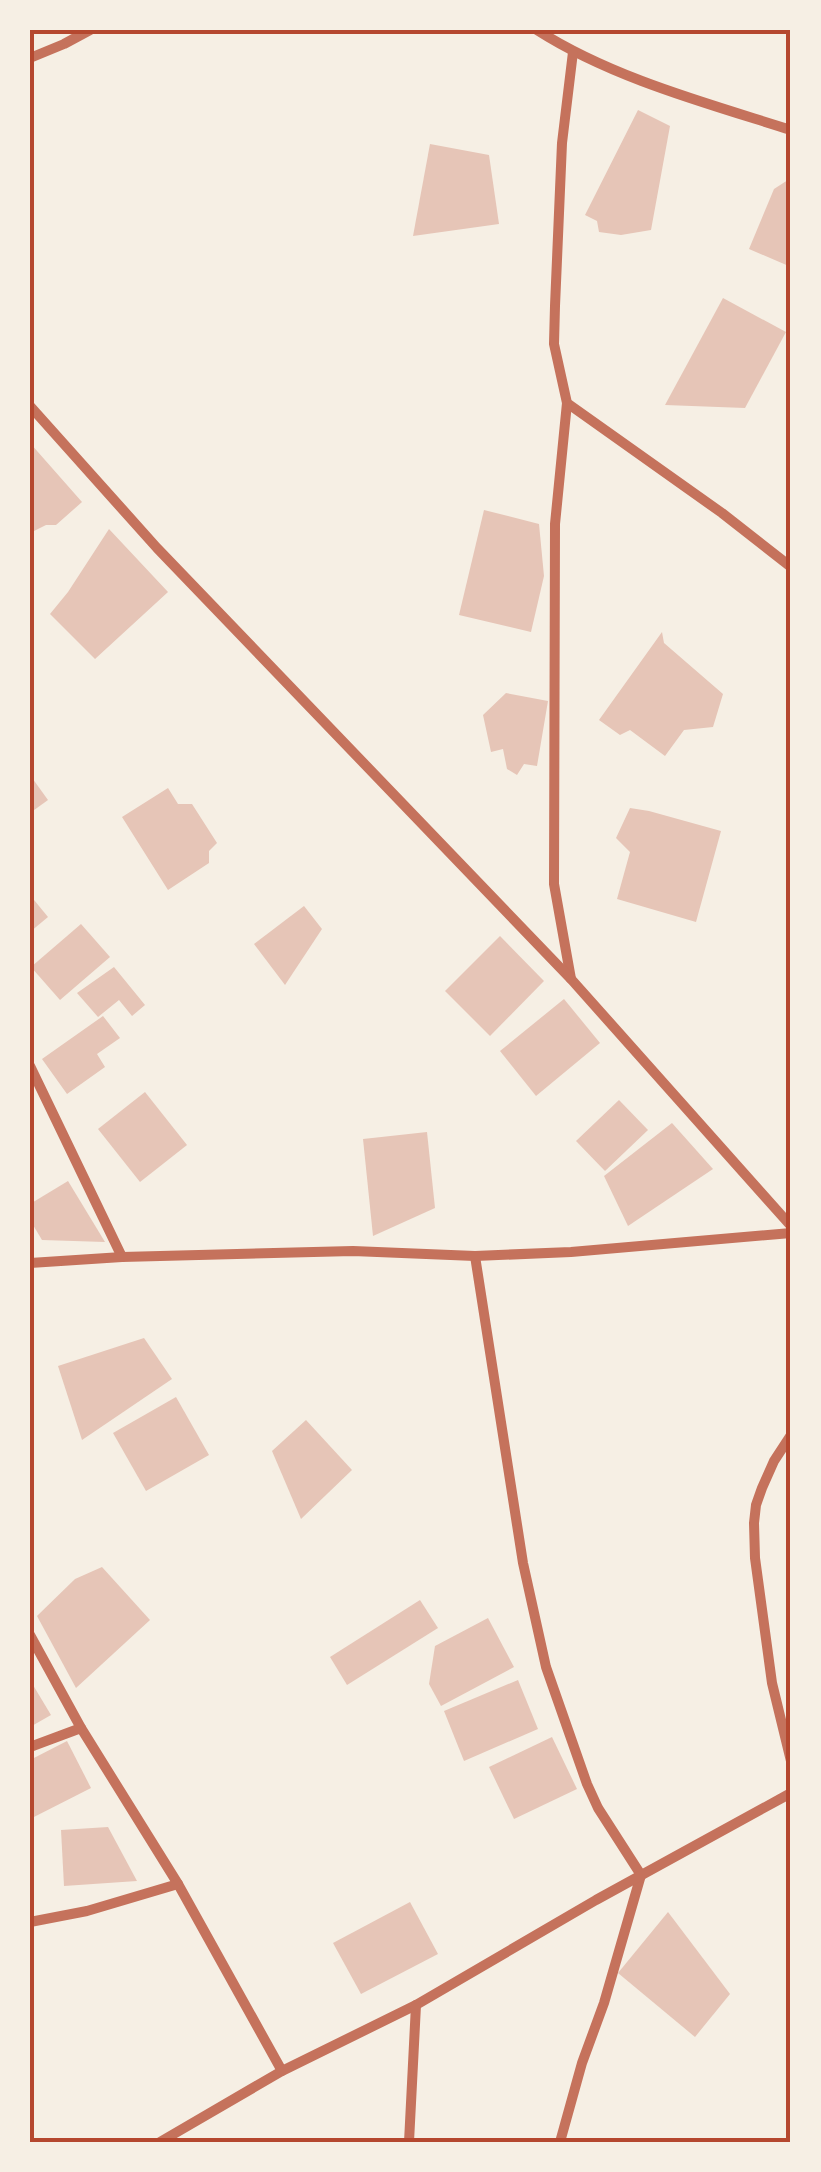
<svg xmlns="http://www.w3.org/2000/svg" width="821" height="2172" font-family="'Open Sans',sans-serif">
	<rect width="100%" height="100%" fill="#f6efe4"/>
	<g fill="#e6c5b7">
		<polygon points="638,110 670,126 651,230 621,235 599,232 597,221 585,215"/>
		<polygon points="430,144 489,155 499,224 413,236"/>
		<polygon points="791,178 791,267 749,249 774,189"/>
		<polygon points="723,298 786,332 745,408 665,405"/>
		<polygon points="30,443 82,502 56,525 46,525 30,533"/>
		<polygon points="484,510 539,524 544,576 531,632 459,615"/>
		<polygon points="109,529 168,592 95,659 50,614 68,592"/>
		<polygon points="662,632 664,643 723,694 713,727 684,730 665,756 630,730 620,735 599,720"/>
		<polygon points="506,693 548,701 537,766 524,764 517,775 507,769 503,749 491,752 483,715"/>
		<polygon points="30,775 48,800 30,813"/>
		<polygon points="168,788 178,804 192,804 217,843 209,851 209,863 168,890 122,817"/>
		<polygon points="630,808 649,811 721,831 696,922 617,899 630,852 616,838"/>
		<polygon points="30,895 48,917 30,932"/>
		<polygon points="304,906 322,929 285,985 254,944"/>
		<polygon points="81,924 110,957 60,1000 31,967"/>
		<polygon points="500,936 544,981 490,1036 445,991"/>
		<polygon points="114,967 145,1005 132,1016 119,1000 98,1017 77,993"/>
		<polygon points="564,999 600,1043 536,1096 500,1051"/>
		<polygon points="103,1016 120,1038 97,1054 105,1067 67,1094 42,1059"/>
		<polygon points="145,1092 187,1145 140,1182 98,1129"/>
		<polygon points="619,1100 648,1130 605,1171 576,1141"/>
		<polygon points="672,1123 713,1169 628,1226 604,1176"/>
		<polygon points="427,1132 435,1208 373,1236 363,1139"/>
		<polygon points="68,1181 105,1242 42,1240 30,1220 30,1204"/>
		<polygon points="144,1338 172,1379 82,1440 58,1366"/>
		<polygon points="176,1397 209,1455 146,1491 113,1433"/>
		<polygon points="306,1420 352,1470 301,1519 272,1451"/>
		<polygon points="102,1567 150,1620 76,1688 37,1616 75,1579"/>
		<polygon points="420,1600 438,1628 347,1685 330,1657"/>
		<polygon points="488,1618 514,1667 441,1706 429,1684 435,1646"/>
		<polygon points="30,1680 51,1715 30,1727"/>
		<polygon points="518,1680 538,1729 464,1761 444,1711"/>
		<polygon points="552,1737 577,1789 514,1819 489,1767"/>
		<polygon points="67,1741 91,1788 30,1819 30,1760"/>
		<polygon points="108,1827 137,1881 64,1886 61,1830"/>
		<polygon points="410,1902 438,1954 361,1994 333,1943"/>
		<polygon points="668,1912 730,1994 695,2037 618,1973"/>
	</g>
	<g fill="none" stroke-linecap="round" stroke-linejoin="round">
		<g stroke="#c5725c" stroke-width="10">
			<path d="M537,30C612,78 706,103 791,130"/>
			<polyline points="573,52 562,143 555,306 554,344 567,403 722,513 791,567"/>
			<polyline points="30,58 64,44 90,30"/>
			<polyline points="567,403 555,524 554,884 571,979"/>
			<polyline points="30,406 157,548 571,979 791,1226"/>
			<polyline points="30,1066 122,1257"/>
			<polyline points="475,1256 523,1563 546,1667 587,1784 598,1808 641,1875 604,2003 582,2063 560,2142"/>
			<polyline points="30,1263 122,1257 353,1251 475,1256 571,1252 791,1233"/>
			<polyline points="791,1435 774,1461 762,1488 756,1505 754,1523 755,1558 772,1683 791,1761"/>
			<polyline points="30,1635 81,1728 178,1884 282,2071"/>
			<polyline points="30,1747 81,1728"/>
			<polyline points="30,1922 87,1911 178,1884"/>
			<polyline points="160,2142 282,2071 416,2005 596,1900 791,1793"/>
			<polyline points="409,2142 416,2005"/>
		</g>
	</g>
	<rect width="821" height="2172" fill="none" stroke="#f6efe4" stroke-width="65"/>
	<rect x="32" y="32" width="756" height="2108" fill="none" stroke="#b5482f" stroke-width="4"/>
</svg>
